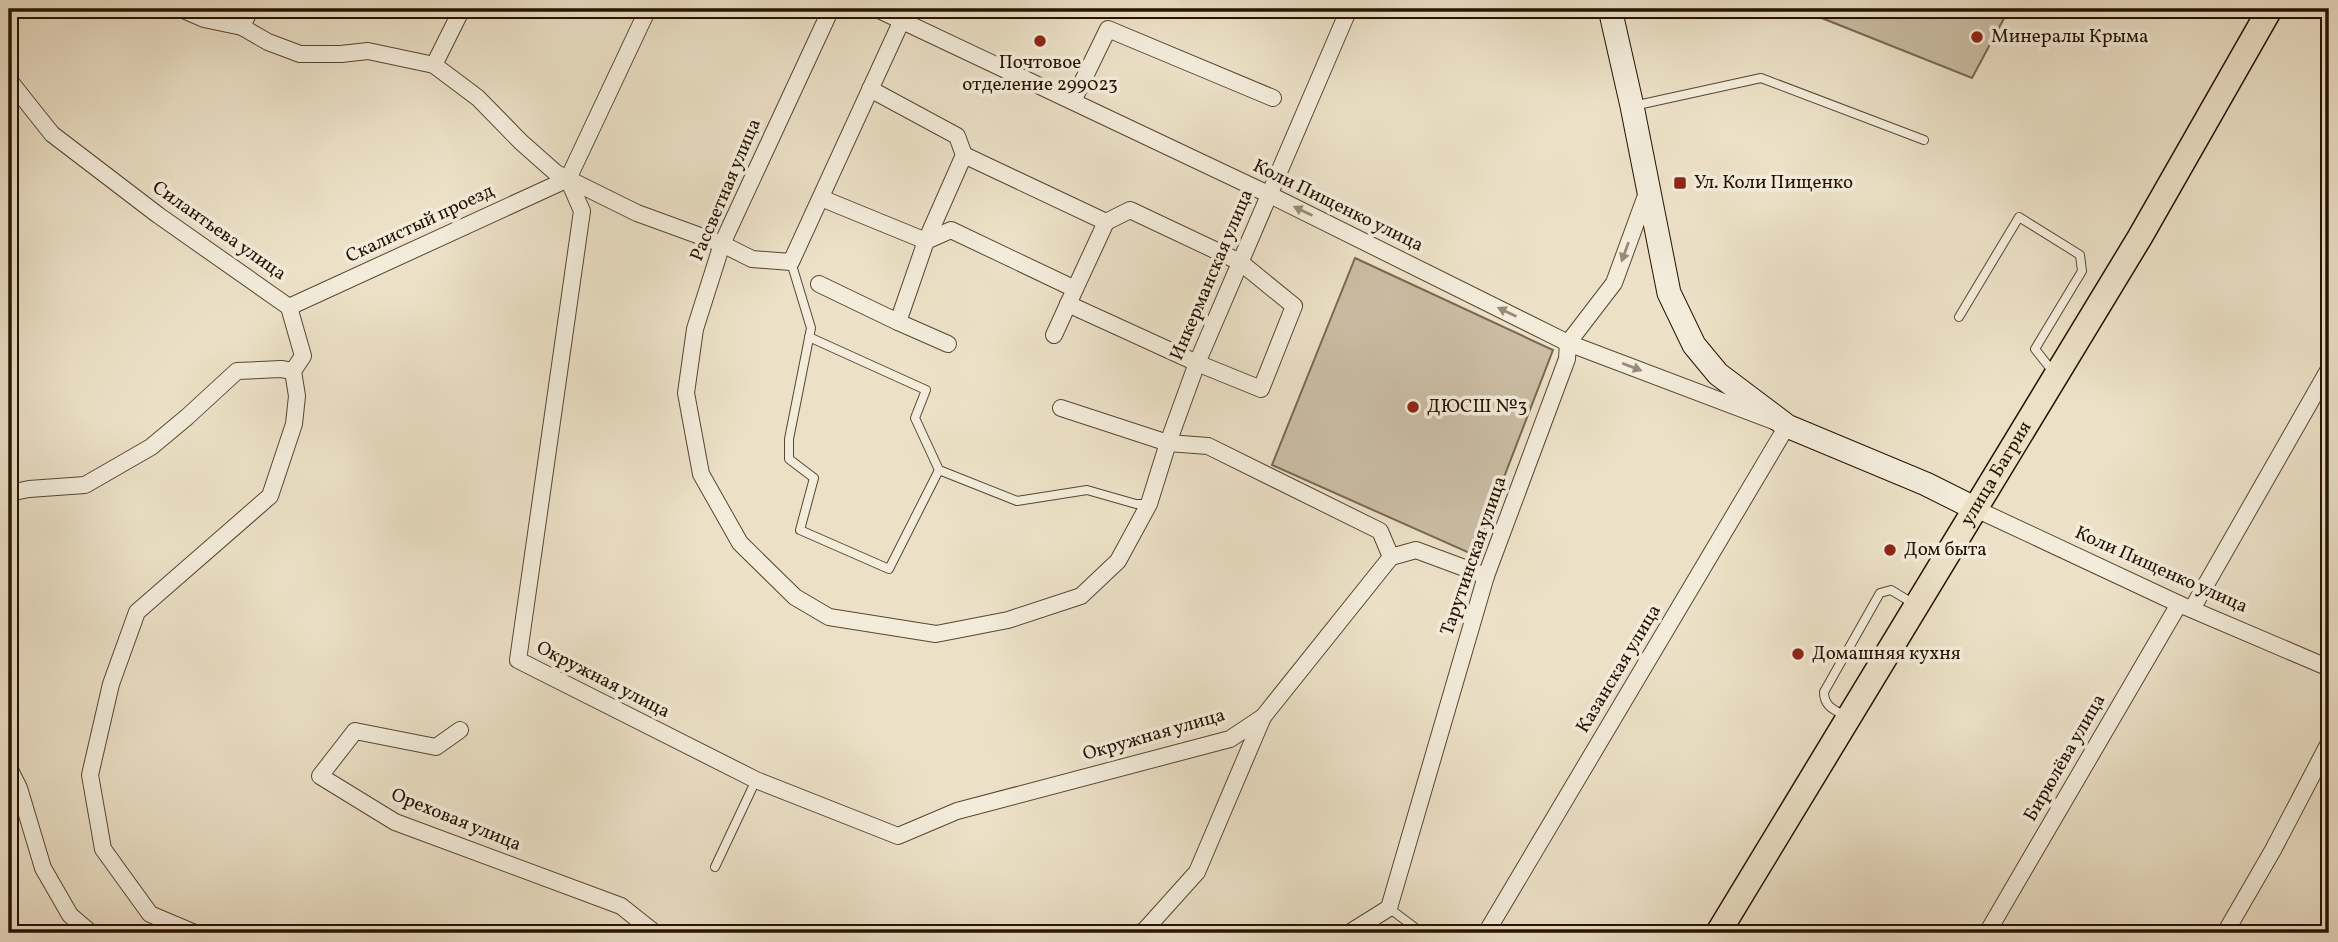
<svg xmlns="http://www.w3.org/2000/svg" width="2338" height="942" font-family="Vollkorn,serif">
	<rect width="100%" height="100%" fill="#ece1c7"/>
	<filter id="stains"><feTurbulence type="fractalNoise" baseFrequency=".00286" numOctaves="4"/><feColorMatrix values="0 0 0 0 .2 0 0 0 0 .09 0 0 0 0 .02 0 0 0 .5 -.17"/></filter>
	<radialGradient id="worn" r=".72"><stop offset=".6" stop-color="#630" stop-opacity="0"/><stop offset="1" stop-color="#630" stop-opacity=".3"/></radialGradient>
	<g fill="#cbbea5" stroke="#796852" stroke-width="2">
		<polygon points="1670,9 1753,9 1750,18 1672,15"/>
		<polygon points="1799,9 2009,9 1972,78"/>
		<polygon points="1355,258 1553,350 1474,555 1272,465"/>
	</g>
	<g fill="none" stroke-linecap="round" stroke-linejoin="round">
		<defs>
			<g id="service">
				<polyline points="1633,106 1761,78 1924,140"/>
				<polyline points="791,262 811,328 789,439 789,459 814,478 800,530 889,569 939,470"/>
				<polyline points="1959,317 2019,217 2080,255 2082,271 2035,349 2054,373"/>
				<polyline points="809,337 926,390 915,418 939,470 1017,501 1087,490 1136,504 1149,504"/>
				<path d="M1847,717C1835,710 1824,707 1824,692L1880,593L1891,590L1914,604"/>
				<polyline points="715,867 756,780"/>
				<polyline points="1389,908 1422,933"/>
			</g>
			<g id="minor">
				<polyline points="181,9 204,19 242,27 268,42 300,54 341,54 368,51 434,65 478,98 521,142 556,173 637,213 722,244 752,259 791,262 902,20"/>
				<polyline points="648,9 568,179 582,211 518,660 756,780 898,836 957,811 1230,739 1263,717"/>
				<polyline points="831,9 722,244 695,329 686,393 701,474 740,543 795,597 829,617 936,634 1008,620 1081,596 1118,561 1149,504 1168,443 1197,363 1349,9"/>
				<polyline points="877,9 1268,194 1568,343 1787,426 1486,933"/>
				<polyline points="242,27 250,9"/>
				<polyline points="434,65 462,9"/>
				<polyline points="9,80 52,134 158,215 289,307 303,356 293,371 297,396 294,424 270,496 137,612 111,684 90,775 103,849 150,914 195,933"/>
				<polyline points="870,89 957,136 964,155"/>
				<polyline points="1073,101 1108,29 1273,98"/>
				<polyline points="926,241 964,155 1106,222"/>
				<polyline points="926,241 951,230 1075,289 1054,335"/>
				<polyline points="819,284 898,322 926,241 821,198"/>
				<polyline points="1068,304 1197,363 1261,389 1294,306 1240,262 1130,210 1106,222 1075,289"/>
				<polyline points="289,307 568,179"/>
				<polyline points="898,322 948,344"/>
				<polyline points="1061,408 1168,443 1208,446 1380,531 1391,557"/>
				<polyline points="9,493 29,489 85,485 151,447 187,417 237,371 281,369 293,371"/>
				<polyline points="1976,509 2179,604 2329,668"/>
				<polyline points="2192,609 2329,369"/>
				<polyline points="460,730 436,747 355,731 320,776 395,822 621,906 655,933"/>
				<polyline points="9,768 19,788 43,868 70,915 91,933"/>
				<polyline points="1138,933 1144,931 1197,872 1263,717 1391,557 1416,550 1486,576"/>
				<polyline points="1349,933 1389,908 1486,576 1567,359 1568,343 1614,283 1648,190"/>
				<polyline points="1987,933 2179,604"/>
				<polyline points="2225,933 2273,850 2329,743"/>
			</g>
			<polyline id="secondary" points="1610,9 1632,106 1669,293 1694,345 1718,374 1787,426 1926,484 1976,509"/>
			<g id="primary">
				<path id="s1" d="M1718,933L2140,237L2270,9"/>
			</g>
		</defs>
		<use href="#service" stroke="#584632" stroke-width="10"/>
		<use href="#minor" stroke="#584632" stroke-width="18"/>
		<use href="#secondary" stroke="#271200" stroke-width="25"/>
		<use href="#primary" stroke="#271200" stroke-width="27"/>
		<use href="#service" stroke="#f3ecdb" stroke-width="8"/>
		<use href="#minor" stroke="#f3ecdb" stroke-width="16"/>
		<use href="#secondary" stroke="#f3ecdb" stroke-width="23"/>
		<use href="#primary" stroke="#ece1c7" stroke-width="24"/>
	</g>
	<defs><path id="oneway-solid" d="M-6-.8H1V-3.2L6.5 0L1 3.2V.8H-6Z" transform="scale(1.75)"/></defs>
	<g fill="#978a78">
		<use href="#oneway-solid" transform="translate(1303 211) rotate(-154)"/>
		<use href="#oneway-solid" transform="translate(1625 252) rotate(110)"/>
		<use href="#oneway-solid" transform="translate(1507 312) rotate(-154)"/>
		<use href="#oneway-solid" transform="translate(1632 367) rotate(21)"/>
	</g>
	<g fill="#8f2418" stroke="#f3ecdb" stroke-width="2.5">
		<circle cx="1977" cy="37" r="7"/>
		<circle cx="1040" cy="41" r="7"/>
		<rect x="1673" y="176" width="14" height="14" rx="3.5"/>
		<circle cx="1413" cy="407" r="7"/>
		<circle cx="1890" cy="550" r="7"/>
		<circle cx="1798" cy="654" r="7"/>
	</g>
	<g text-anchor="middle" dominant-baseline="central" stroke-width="7" stroke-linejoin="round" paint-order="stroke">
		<g font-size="19" fill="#271200" stroke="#f3ecdb" text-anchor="start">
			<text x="1991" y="37">Минералы Крыма</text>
			<text x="1040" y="63" text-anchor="middle">Почтовое<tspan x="1040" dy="22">отделение 299023</tspan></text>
			<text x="1694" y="183">Ул. Коли Пищенко</text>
			<text x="1427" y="407">ДЮСШ №3</text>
			<text x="1904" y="550">Дом быта</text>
			<text x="1812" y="654">Домашняя кухня</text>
		</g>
		<g font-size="19" fill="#271200" stroke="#f3ecdb">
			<text transform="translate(726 190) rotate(-67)">Рассветная улица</text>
			<text transform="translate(1338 206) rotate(26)">Коли Пищенко улица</text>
			<text transform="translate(420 224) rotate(-25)">Скалистый проезд</text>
			<text transform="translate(219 231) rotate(35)">Силантьева улица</text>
			<text transform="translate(1212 275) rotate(-67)">Инкерманская улица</text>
			<text stroke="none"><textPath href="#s1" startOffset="537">улица Багрия</textPath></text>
			<text transform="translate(1474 556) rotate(-71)">Тарутинская улица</text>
			<text transform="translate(2161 570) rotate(24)">Коли Пищенко улица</text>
			<text transform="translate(1619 669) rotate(-59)">Казанская улица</text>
			<text transform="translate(603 680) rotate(27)">Окружная улица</text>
			<text transform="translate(1154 735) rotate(-16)">Окружная улица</text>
			<text transform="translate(2065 758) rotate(-60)">Бирюлёва улица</text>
			<text transform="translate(456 820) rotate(22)">Ореховая улица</text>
		</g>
	</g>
	<rect width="2338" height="942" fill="none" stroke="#ece1c7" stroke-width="35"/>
	<rect x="10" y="10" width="2317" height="921" fill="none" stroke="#271200" stroke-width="3.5"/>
	<rect x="18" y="18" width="2303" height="907" fill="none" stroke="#271200" stroke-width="2"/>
	<rect width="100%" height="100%" filter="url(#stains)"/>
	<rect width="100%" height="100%" fill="url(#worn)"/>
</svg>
